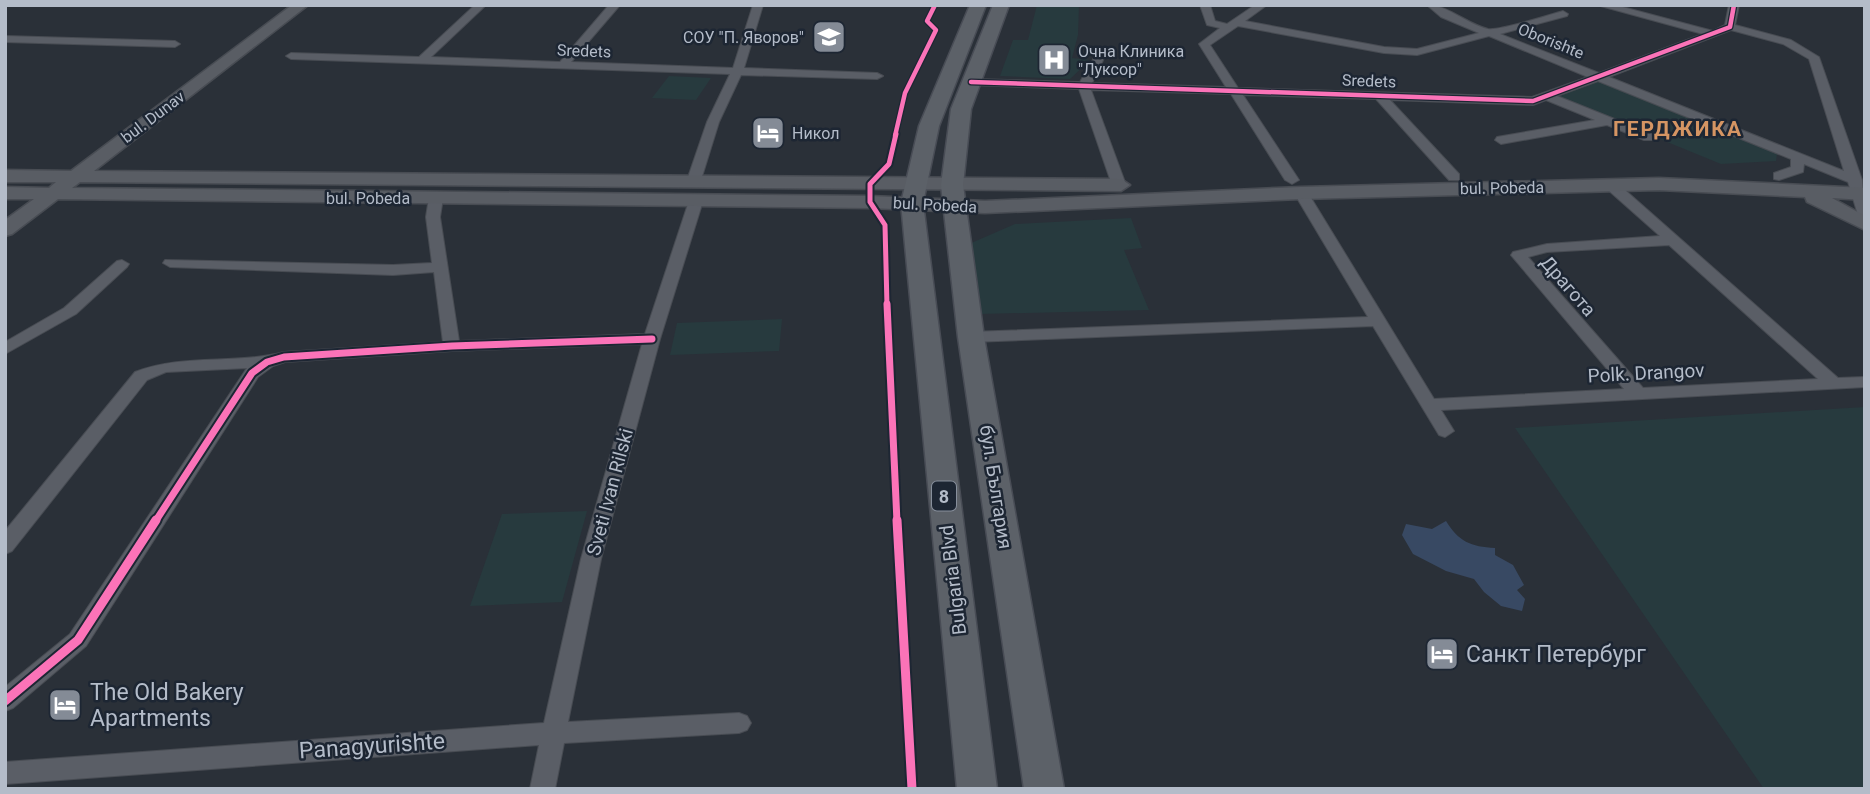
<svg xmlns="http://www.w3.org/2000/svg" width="1870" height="794" font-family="Roboto,sans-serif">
	<rect width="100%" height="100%" fill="#2a3038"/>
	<g fill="#273a3e">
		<polygon points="1037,5 1079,5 1078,35 1072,58 1090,60 1070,79 1000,76 1013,40 1028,40"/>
		<polygon points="669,76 711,78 696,100 652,98"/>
		<polygon points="1599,81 1777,153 1776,161 1721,164 1557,97"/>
		<polygon points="1131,218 1142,248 1124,250 1149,310 979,314 969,244 1015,224"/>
		<polygon points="782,319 779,351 670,355 677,323"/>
		<polygon points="1865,407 1865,789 1764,789 1515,428"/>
		<polygon points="587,511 562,602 470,606 502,514"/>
	</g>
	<path fill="#384963" d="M1446,521C1458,541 1471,547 1495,548V555L1513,565L1524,585L1517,590L1525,599L1522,611L1501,606L1484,592L1474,579L1446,571L1413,554L1402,535L1406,524L1432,529Z"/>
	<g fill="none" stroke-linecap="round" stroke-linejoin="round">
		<defs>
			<g id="minor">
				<polygon points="475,5 486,5 431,57 560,62 609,5 620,5 571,62 733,68 753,5 763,5 744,68 877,73 883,76 877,79 741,75 719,122 700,183 693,187 686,183 707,122 730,74 291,59 286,56 291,53 419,57"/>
				<path d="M1200,5H1210L1215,21L1227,24L1255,5H1267L1245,21L1384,47L1417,49L1479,33L1441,17L1427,5C1448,5 1467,24 1488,29C1499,31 1549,15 1563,11L1568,14L1567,16L1500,34L1599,73L1703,34L1597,5H1615L1713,31L1725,25L1729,5H1739L1735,25L1791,40L1819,57L1862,180L1865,219L1858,215L1848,182L1804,164L1803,172L1779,180L1774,179V173L1791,167V159L1598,81L1557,96L1652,134V140H1644L1607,125L1501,144L1495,140L1497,137L1595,120L1546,100L1533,105L1390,100L1459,174V180H1449L1376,99L1243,95L1299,180L1292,184L1285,180L1231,94L1091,90L1126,185L1119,189L1112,185L1079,89L971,85L965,82L971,79L1080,82L1095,56L1100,53L1105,56L1092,83L1226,87L1199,44L1220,28L1207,25ZM1238,26L1384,53L1417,55L1489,36L1588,77L1532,97L1238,88L1210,45ZM1731,30L1783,44L1809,59L1844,171L1609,77Z"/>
				<polygon points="5,36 175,41 180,44 175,47 5,42"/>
				<path d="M1612,182L1617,183L1838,378L1865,377V387L1441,410L1454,431L1445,437L1439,435L1373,326L971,342L963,337L971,332L1368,317L1294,193L1301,189L1308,193L1434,399L1624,389L1511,255L1513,252L1547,244L1660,236L1607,189L1605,186ZM1669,245L1818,379L1643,388L1528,257L1547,252Z"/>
				<path d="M436,194L443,198L440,217L459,341L645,334L689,201L696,197L703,201L660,339L601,559L568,722L739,713L747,716L751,723L747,730L739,733L564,743L555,789H530L539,745L5,784V762L544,723L581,559L642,344L452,351L285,362L273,366L258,377L86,646L13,708L5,711V687L70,634L247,368L166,372L147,380L12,551L5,554V531L135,372C184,353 234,365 284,352L443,342L434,272L393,275L170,267L163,263L165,260L393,265L432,263L426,217L429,198Z"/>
				<polygon points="122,260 129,264 127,267 76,314 5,354 5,342 64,308 117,261"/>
			</g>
			<polygon id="secondary" points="292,5 308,5 94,171 1121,179 1130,185 1121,191 80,182 72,188 870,196 985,201 1301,187 1659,178 1865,188 1865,200 1832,198 1865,216 1865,230 1807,202 1805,197 1659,190 1301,199 985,213 870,208 58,199 12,234 5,236 5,220 34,199 5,199 5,187 49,188 56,182 5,182 5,170 71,171"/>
			<g id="primary">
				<polygon points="970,5 986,5 939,126 923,203 997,789 957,789 901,203 919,126"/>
				<polygon points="993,5 1009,5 971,109 963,185 984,337 1064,789 1024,789 958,337 941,185 951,109"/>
			</g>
		</defs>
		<use href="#minor" stroke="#484c53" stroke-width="2"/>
		<use href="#secondary" stroke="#484c53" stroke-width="3"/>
		<use href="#primary" stroke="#484c55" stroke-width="3"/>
		<use href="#minor" fill="#5a5e66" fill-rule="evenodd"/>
		<use href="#secondary" fill="#595d64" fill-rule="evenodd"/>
		<use href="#primary" fill="#5c6168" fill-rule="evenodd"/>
		<defs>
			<g id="cycleway-far3">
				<polyline points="971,82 1533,101 1730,27 1734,5"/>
				<polyline points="895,136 905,93 936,30 927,21 935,5"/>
			</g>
			<polyline id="cycleway-far2" points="887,306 885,225 870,202 870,184 889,164 896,134"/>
			<g id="cycleway-far1">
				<polyline points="887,304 897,522"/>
				<polyline points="155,522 252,373 267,362 284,357 452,346 652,339"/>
			</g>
			<g id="cycleway">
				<polyline points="897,520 912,789"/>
				<polyline points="5,701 78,640 156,520"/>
			</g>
		</defs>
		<use href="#cycleway-far3" stroke="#1d2633" stroke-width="7"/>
		<use href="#cycleway-far2" stroke="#1d2633" stroke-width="9"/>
		<use href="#cycleway-far1" stroke="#1d2633" stroke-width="11"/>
		<use href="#cycleway" stroke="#1d2633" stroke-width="13"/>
		<use href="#cycleway-far3" stroke="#fb73b8" stroke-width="4.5"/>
		<use href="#cycleway-far2" stroke="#fb73b8" stroke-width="5"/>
		<use href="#cycleway-far1" stroke="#fb73b8" stroke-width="7"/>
		<use href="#cycleway" stroke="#fb73b8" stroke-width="9"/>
	</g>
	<defs>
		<symbol id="school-square" viewBox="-11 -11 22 22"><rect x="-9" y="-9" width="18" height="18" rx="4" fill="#848b96" stroke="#1d2633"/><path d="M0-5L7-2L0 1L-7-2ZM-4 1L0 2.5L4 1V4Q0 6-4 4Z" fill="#fff"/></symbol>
		<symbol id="hospital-square" viewBox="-11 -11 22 22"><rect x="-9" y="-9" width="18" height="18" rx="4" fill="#848b96" stroke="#1d2633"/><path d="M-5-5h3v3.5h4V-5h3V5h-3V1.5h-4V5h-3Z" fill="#fff"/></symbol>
		<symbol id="hotel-square" viewBox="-11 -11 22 22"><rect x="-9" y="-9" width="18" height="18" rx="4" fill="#848b96" stroke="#1d2633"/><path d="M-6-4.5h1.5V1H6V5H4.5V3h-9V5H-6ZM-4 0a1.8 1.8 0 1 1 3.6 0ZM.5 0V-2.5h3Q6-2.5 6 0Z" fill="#fff"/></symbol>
	</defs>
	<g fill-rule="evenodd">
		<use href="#school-square" x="810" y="18" width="38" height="38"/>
		<use href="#hospital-square" x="1035" y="41" width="38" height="38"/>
		<use href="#hotel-square" x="749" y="114" width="38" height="38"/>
		<use href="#hotel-square" x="1423" y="635" width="38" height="38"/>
		<use href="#hotel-square" x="46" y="686" width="38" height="38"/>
	</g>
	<g text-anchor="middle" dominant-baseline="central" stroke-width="5" stroke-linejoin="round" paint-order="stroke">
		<g font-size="16" fill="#b4bcc9" stroke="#1d2633" text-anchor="start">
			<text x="804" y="37" text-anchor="end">СОУ "П. Яворов"</text>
			<text x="1078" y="51">Очна Клиника<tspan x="1078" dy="18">"Луксор"</tspan></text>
			<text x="792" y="133">Никол</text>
		</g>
		<g font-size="16" fill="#b4bcc9" stroke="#1d2633">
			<text transform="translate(1551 41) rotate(22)">Oborishte</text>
			<text transform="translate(584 51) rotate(2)">Sredets</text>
			<text transform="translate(1369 81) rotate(2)">Sredets</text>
			<text transform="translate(153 117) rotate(-37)">bul. Dunav</text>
			<text transform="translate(1502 188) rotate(-1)">bul. Pobeda</text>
			<text x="368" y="198">bul. Pobeda</text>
			<text transform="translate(935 205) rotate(3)">bul. Pobeda</text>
		</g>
		<rect fill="#1d2633" stroke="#878f9c" stroke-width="2" x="932" y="481.5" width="24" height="29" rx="5"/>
		<g font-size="18" font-weight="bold" fill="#b4bcc9">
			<text x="944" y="496">8</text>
		</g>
		<g font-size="19" fill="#b4bcc9" stroke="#1d2633">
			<text transform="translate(1568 286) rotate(49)">Драгота</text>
			<text transform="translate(1646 373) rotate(-3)">Polk. Drangov</text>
			<text transform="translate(996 487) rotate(81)">бул. България</text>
			<text transform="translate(610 492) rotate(-75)">Sveti Ivan Rilski</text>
			<text transform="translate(953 580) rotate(-97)">Bulgaria Blvd</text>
		</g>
		<g font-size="21" font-weight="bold" letter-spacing="2" fill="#d59563" stroke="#1d2633">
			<text x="1678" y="129">ГЕРДЖИКА</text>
		</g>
		<g font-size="23" fill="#b4bcc9" stroke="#1d2633" text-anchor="start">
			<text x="1466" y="654">Санкт Петербург</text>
			<text x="90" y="692">The Old Bakery<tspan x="90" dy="26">Apartments</tspan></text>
		</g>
		<g font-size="23" fill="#b4bcc9" stroke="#1d2633">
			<text transform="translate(372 746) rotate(-4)">Panagyurishte</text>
		</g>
	</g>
	<rect width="1870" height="794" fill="none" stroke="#b4bcc9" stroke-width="14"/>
</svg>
